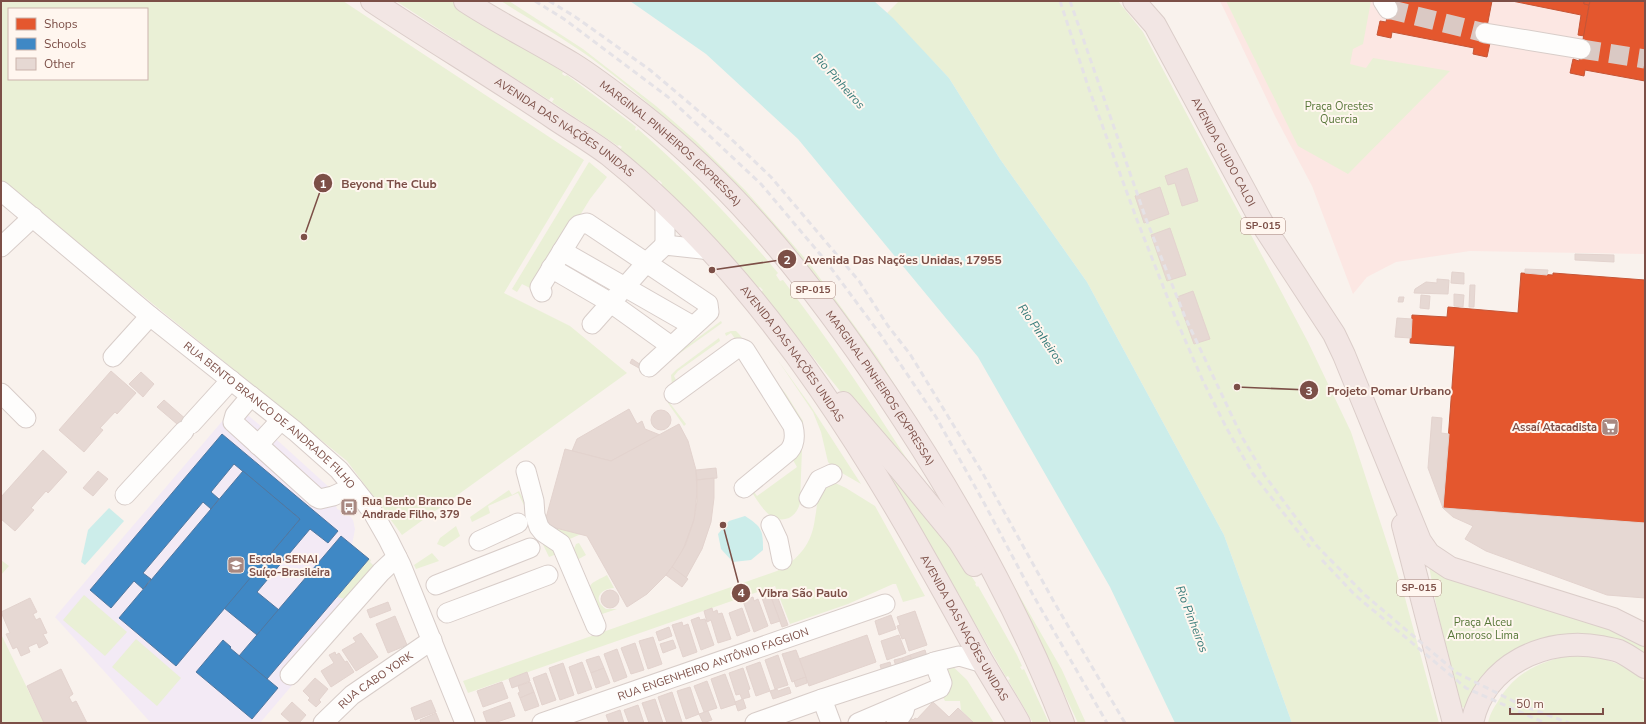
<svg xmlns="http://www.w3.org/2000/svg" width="1646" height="724" font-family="'Nunito Sans',sans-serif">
	<rect width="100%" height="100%" fill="#f9f2ed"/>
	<polygon fill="#fce7e3" points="1220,1 1645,1 1645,254 1470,251 1396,262 1367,277 1353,294 1312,186 1275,116"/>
	<polygon fill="#f3eaf5" points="236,405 276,439 331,489 337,509 348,514 353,520 355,529 352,545 371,560 370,562 385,576 260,723 151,723 55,617"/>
	<g fill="#eaf0d6" fill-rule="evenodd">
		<path d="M1,1H343L584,160L504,293L570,326L627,373L402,535L347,461L1,181ZM9,9H147V79H9Z"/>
		<path d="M396,1H456L563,72L562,74L565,76L567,75L631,123L636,127L635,129L636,131L638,129C689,174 735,221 778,273L776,275L780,281L783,280C829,340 871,403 912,467L844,396L761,292L763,290L760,287L758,288L697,221L661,185L662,183L659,180L657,181L620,149L622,147L619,145L618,146L552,102L554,99L551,97L549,100L460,43L461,42L459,40L457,41Z"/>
		<path d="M501,1H509L583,49L656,106L696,141L746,191L809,263L878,358L944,464L1062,670L1086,723H1078L1031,622L1010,584L761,212C709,156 653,104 591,58C562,37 531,20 501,1Z"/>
		<polygon points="899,1 1118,1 1143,32 1308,342 1351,432 1405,598 1439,723 1292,723 1224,535 1087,282 1000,159 949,78 887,13"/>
		<polygon points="1226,1 1371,1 1363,44 1353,49 1350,64 1366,68 1373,58 1450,71 1348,174 1298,146"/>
		<polygon points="589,162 607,177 590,199 534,290 522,284 517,292 512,289"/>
		<polygon points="721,321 722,323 659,368 658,367"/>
		<path d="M731,331H736L739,334L786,394L803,421L800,503C798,510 795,515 789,518C770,525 760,504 751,491L752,489L757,496L797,467L793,460L798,454L797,417L740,338L736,340L731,333L726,336L725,333Z"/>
		<polygon points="719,338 720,341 678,371 674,376 678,384 672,385 671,375 676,370"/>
		<polygon points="777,359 810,405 861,484 835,469 828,462 821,432 813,412"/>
		<polygon points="669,402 686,424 684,426 668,403"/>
		<polygon points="894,475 927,513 976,583 975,584 977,587 978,586 1017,655 1022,666 1020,667 1022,670 1024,669 1049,723 1033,723 1008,680 1010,679 1008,676 1006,677 976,625 958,597 960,596 958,593 956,594 890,478"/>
		<path d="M831,481L846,488L875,506L925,596L903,602L896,584H893L848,604L790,624L775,586L468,693L463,681L777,571C799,559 812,544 815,518C817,509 817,499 819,490Z"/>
		<polygon points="509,490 512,495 519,491 537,527 562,552 549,557 518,493 488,506 490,513 472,522 470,517"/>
		<polygon points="544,525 581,534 563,542"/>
		<polygon points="456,526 460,536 444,547 437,544 440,538"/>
		<polygon points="579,543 586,555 575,561 572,554 576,544"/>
		<polygon points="432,553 439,561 416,569 414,565"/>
		<polygon points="369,559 371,560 370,562 377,569 345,599 337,597"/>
		<polygon points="1,560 9,566 1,575"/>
		<polygon points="1428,561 1602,623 1645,643 1645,656 1548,641 1468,709 1459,706 1446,657"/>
		<path d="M607,575L614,588C600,589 592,599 606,609H617L602,614C597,611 596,606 593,601C584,583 593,583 607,575Z"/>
		<polygon points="84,595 127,632 105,656 63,620"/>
		<polygon points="1,634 44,723 1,723"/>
		<polygon points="136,639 181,678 157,706 112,667"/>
		<path d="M1575,654L1602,658L1631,669L1645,682V723H1488C1490,713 1495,706 1500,698C1519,669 1543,661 1575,654Z"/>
		<polygon points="947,661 967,680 994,723 974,723 961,710 960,701 945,701 943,697"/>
	</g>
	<g fill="#ccedea">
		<polygon points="630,1 874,1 893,18 949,78 1000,159 1087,282 1224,535 1292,723 1175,723 1110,587 978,357 798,139 706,54"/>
		<polygon points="109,508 124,521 85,565 81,562 88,530"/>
		<path d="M745,516C762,527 763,530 763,550L751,560L733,562L721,549L718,534L729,521Z"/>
	</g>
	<g fill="#e4572e" stroke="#c55536">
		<polygon points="1390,1 1492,1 1484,42 1490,43 1487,57 1473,54 1474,48 1392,32 1391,38 1377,35 1380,21 1386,22"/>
		<polygon points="1512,1 1584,1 1584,4 1589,5 1584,36 1578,35 1581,15"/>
		<polygon points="1584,1 1590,1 1589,5 1584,4"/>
		<polygon points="1590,1 1645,1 1645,81 1585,70 1584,76 1570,73 1573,59 1579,61"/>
		<polygon points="1521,273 1553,275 1553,273 1645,280 1645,523 1443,508 1455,346 1410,343 1412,315 1447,317 1448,307 1518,313"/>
	</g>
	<g fill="#3f88c5" stroke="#51779f">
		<polygon points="222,434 338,531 328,543 310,529 257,592 279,610 257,635 224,608 300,519 234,464 211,492 219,499 211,509 203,502 143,573 151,579 143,589 134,581 111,608 90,590"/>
		<polygon points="243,471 300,519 176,666 119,618"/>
		<polygon points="341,536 369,559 267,679 239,656"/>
		<polygon points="223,640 231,647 230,648 278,688 252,719 196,672"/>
	</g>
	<g fill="#e6d8d3" stroke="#e3d3ce">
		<polygon points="1187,168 1198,201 1182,206 1175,183 1168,185 1165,176"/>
		<polygon points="1160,187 1169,214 1144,223 1135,196"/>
		<polygon points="1170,228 1186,275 1167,281 1151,235"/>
		<polygon points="1575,254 1614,255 1614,262 1575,260"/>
		<polygon points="1525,269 1548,270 1547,275 1525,273"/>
		<polygon points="1452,272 1464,273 1464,284 1451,283"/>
		<polygon points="1437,279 1449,280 1448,294 1414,293 1415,289 1426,282 1437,283"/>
		<polygon points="1470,285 1475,285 1474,307 1469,307"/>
		<polygon points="1193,291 1210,339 1194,344 1177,297"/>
		<polygon points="1454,294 1464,295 1463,307 1454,306"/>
		<polygon points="1421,295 1430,296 1429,309 1420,308"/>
		<polygon points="1399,297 1404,297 1403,302 1398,302"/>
		<polygon points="1397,318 1412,319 1411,338 1395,337"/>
		<polygon points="632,359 641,365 639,368 630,363"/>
		<polygon points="111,371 136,393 117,414 115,412 100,428 103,430 84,452 59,430"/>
		<polygon points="141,372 154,384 143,397 129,384"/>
		<polygon points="164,400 196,428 190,435 157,407"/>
		<polygon points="629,409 637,424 642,421 645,429 660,435 611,461 572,451 577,439"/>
		<circle cx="661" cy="420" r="10"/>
		<polygon points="1432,417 1442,418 1441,433 1449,434 1443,508 1428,468"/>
		<polygon points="679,424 688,441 696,470 697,492 694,520 681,555 666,575 647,594 627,607 587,536 544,525 565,449 611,461"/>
		<polygon points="43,450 67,472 48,493 46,491 31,508 34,510 15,531 1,519 1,497"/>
		<polygon points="716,468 717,478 697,480 696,470"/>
		<polygon points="98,471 108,479 93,496 83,488"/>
		<polygon points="714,478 714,498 711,522 702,549 686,578 672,567 685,546 694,520 697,501 697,480"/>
		<polygon points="1443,508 1645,523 1645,598 1607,595 1486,551 1465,539 1473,526 1453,517"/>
		<polygon points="672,567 688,579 682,587 666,575"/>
		<circle cx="610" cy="599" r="9"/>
		<polygon points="775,590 788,625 782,627 769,592"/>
		<polygon points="769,592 780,621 771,624 761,595"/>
		<polygon points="753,597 754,601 758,599 768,626 754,632 743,601"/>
		<polygon points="30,598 37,612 33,614 36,620 40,618 47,633 43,634 48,643 39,648 37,643 28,647 30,652 21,656 17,647 13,649 6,634 10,633 1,612"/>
		<polygon points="388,602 391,610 370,618 367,610"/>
		<polygon points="712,608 713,612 717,610 718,614 722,613 731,639 718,643 711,620 707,622 704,611"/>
		<polygon points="742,608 750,631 737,636 729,613"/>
		<polygon points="915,611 927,645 909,651 905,638 902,639 897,626 900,625 897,617"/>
		<polygon points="891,615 896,629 879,635 875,621"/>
		<polygon points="395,616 407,645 388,653 376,624"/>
		<polygon points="699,617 700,620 705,619 714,645 701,650 691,620"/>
		<polygon points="682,622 683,626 688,624 697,652 683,657 672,625"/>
		<polygon points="669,627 672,636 659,641 656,632"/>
		<polygon points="361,633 378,657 356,671 342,650 356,642 353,638"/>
		<polygon points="867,635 876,662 809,686 799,659"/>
		<polygon points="899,635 906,653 887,660 881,641"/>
		<polygon points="653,637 662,664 648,669 639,641"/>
		<polygon points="673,640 676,648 663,653 660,644"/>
		<polygon points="635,643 644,670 631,674 621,648"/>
		<polygon points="617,649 627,677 614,682 604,654"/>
		<polygon points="796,650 806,677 792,682 782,654"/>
		<polygon points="925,650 928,660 913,665 910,655"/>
		<polygon points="335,652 336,655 339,653 345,662 347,661 354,672 331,687 321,671 334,663 329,655"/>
		<polygon points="778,655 788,685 775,689 765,660"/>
		<polygon points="910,655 913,665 906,668 902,658"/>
		<polygon points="599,656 604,668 591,673 586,660"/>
		<polygon points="902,658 906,668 897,670 894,660"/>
		<polygon points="582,662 592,689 578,694 569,667"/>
		<polygon points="760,662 770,691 756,696 746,667"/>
		<polygon points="890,662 893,672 883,675 880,665"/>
		<polygon points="563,663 574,695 560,700 549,668"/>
		<polygon points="604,668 610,683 596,688 591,673"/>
		<polygon points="743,668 750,689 748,690 750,697 742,699 740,694 736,695 729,673"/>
		<polygon points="61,669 73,694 69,697 72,703 76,701 87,723 44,723 27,686"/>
		<polygon points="527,672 530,681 512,688 509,679"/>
		<polygon points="546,673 556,700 542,705 533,678"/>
		<polygon points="725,674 736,704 721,709 711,679"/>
		<polygon points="806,677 807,683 796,687 794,681"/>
		<polygon points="315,678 328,689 319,700 321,702 316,707 308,700 310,698 303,691"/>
		<polygon points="707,681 717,708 704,712 694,686"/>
		<polygon points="502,682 508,698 483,707 477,691"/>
		<polygon points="530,682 534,692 520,698 518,693 520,692 518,686"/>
		<polygon points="690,687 699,714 686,719 677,691"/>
		<polygon points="789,687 791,693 773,699 770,691 777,689 778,691"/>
		<polygon points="534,692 539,706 525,711 520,698"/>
		<polygon points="672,692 682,722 680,723 667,723 658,697"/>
		<polygon points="655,699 663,723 649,723 642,703"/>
		<polygon points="743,699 746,708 738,711 735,702"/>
		<polygon points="431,700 436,712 415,720 411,708"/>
		<polygon points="292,702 306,715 299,723 291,723 281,714"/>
		<polygon points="510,702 515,716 494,723 487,723 483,712"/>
		<polygon points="933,702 949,717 958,708 974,723 901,723 908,715 913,720 915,718 917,719"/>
		<polygon points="638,705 644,723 629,723 624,710"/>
		<polygon points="620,710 624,723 609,723 606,715"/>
		<polygon points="708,711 712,720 703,723 699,714"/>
		<polygon points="436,713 440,723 421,723 420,720"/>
	</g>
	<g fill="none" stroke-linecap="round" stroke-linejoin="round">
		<g stroke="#dac9c4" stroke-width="19" stroke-dasharray="19 10" stroke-linecap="butt">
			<polyline points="1388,9 1485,33"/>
			<polyline points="1581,49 1645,59"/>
		</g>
		<defs>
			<g id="minor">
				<polyline points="1383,1 1388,9"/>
				<polyline points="1485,33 1581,49"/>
				<path id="s1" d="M1,191L150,316L295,431L339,470L353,487L372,511L388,539L401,565L465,723"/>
				<polyline points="665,204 665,245"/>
				<polyline points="1,247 33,217"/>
				<polyline points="562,251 693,326"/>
				<polyline points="551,268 611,303 671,346"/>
				<polyline points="542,292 540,287 577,227 579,225 587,223 708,304 709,312 649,367"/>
				<polyline points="592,324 647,262 665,245 711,250"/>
				<polyline points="113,357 150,316"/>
				<polyline points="1,393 26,418"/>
				<path d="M674,394L737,348H740L745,350L793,426C795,434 795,444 789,451L744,488"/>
				<polyline points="251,396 235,415 233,422 316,497 320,499 333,496 353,487"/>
				<polyline points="191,424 231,380"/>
				<polyline points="258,445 281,420"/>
				<polyline points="526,471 534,501 535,515 539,527 543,532 561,544 596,626"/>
				<polyline points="125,495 184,431"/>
				<polyline points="809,498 819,480 832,474"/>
				<polyline points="771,525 778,540 782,560"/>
				<polyline points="479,541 518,523"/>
				<polyline points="436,585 530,548"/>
				<polyline points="447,613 548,575"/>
				<polyline points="290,675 381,572 397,557"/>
				<path id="s2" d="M323,723L352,695L432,640"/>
				<path id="s3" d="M542,723L885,604"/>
				<polyline points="755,723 822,699"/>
				<polyline points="831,723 822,699 938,661 959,656 983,663"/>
				<polyline points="858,723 940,688 942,683 934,662"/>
				<polyline points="896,723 904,711 906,703"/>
			</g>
			<g id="highway">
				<path id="s4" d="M372,1C432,41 495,78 555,119C573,131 592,142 609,155C774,287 881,476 981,659C993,680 1007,701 1019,723"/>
				<path id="s5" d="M465,1C500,24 537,42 573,64C597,79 621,98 643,115C741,192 817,291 886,393C955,496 1018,607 1063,723"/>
				<path id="s6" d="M1134,1L1155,25L1266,230L1334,334L1344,355L1420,541L1429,554L1450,568L1613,619L1645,635"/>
				<polyline points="843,403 899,468 959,541 974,565"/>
				<polyline points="1403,525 1454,723"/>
				<path d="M1472,723C1484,665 1546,636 1601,647C1606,648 1613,649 1619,651C1628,655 1637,662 1645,667"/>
			</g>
		</defs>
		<use href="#minor" stroke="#d8cdc9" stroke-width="21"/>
		<use href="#highway" stroke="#dbcdc9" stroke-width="24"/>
		<use href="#minor" stroke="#fefdfc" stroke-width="19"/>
		<use href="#highway" stroke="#f2e6e4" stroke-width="22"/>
		<g stroke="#e5e2e6" stroke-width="3" stroke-dasharray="6 4" stroke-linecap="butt">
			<polyline points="535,1 564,19 668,97 761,184 825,260 880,334 936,417 983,501 1033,595 1107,723"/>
			<polyline points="549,1 574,16 650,70 728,136 771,177 859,281 888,326 910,354 982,472 1054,602 1125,723"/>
			<polyline points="1060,1 1089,89 1137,220 1176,319 1203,381 1227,429 1253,474 1310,547"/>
			<polyline points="1070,1 1146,219 1185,317 1242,437 1265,476 1317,546 1365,595 1457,673 1521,705 1569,723"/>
			<polyline points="1322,560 1355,595 1466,688 1545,723"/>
		</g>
	</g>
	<defs>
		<symbol id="supermarket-square" viewBox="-11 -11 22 22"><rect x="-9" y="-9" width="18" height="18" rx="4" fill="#a88881" stroke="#fff6ef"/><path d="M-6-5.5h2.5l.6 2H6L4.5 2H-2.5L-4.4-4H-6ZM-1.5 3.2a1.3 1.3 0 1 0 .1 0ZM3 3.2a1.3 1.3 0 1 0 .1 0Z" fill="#fff"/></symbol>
		<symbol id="bus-square" viewBox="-11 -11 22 22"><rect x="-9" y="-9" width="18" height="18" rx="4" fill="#a88881" stroke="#fff6ef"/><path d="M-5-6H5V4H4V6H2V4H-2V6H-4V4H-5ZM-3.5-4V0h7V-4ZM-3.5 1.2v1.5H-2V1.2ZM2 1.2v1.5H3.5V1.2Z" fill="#fff"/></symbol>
		<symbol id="university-square" viewBox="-11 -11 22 22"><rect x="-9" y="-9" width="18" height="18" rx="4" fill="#a88881" stroke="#fff6ef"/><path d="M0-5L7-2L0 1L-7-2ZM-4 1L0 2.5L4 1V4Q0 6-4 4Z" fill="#fff"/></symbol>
	</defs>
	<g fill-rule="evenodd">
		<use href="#supermarket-square" x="1600" y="417" width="20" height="20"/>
		<use href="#bus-square" x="339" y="497" width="20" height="20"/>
		<use href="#university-square" x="226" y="555" width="20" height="20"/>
	</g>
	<g text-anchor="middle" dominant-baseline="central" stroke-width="4" stroke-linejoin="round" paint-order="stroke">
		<g fill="#fff6ef" stroke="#a38179" stroke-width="1">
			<rect x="1241" y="218" width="44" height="16" rx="3"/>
			<rect x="791" y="282" width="44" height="16" rx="3"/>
			<rect x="1397" y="580" width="44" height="16" rx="3"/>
		</g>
		<g font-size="10" font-weight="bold" fill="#7c4f47">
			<text x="1263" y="226">SP-015</text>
			<text x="813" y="290">SP-015</text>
			<text x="1419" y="588">SP-015</text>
		</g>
		<g font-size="11" fill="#577738" stroke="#fff6ef">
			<text x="1339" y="106">Praça Orestes<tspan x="1339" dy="13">Quercia</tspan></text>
			<text x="1483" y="622">Praça Alceu<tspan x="1483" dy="13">Amoroso Lima</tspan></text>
		</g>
		<g font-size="11" fill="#7c4f47" stroke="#fff6ef">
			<text stroke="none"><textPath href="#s4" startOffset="230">AVENIDA DAS NAÇÕES UNIDAS</textPath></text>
			<text stroke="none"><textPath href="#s5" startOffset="251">MARGINAL PINHEIROS (EXPRESSA)</textPath></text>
			<text stroke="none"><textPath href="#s6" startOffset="176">AVENIDA GUIDO CALOI</textPath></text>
			<text stroke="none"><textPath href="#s4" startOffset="554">AVENIDA DAS NAÇÕES UNIDAS</textPath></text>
			<text stroke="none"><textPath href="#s5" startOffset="575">MARGINAL PINHEIROS (EXPRESSA)</textPath></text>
			<text stroke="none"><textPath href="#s1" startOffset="350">RUA BENTO BRANCO DE ANDRADE FILHO</textPath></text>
			<text stroke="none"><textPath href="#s4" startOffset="878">AVENIDA DAS NAÇÕES UNIDAS</textPath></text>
			<text stroke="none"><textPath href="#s3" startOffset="181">RUA ENGENHEIRO ANTÔNIO FAGGION</textPath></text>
			<text stroke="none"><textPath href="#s2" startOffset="68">RUA CABO YORK</textPath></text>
		</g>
		<g font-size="11" font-weight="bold" fill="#7c4f47" stroke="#fff6ef" text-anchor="start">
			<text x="1597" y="427" text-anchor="end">Assaí Atacadista</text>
			<text x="362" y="501">Rua Bento Branco De<tspan x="362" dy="13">Andrade Filho, 379</tspan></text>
			<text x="249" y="559">Escola SENAI<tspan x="249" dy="13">Suíço-Brasileira</tspan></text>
		</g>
		<g font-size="12" font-style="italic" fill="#367b79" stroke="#fff6ef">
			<text transform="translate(839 81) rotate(48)">Rio Pinheiros</text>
			<text transform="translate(1041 334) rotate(55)">Rio Pinheiros</text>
			<text transform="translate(1192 619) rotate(69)">Rio Pinheiros</text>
		</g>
	</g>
	<path fill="none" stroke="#7c4f47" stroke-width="1.5" d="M304 237L323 183M712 270L787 259M1237 387L1309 390M723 525L741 593"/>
	<g fill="#7c4f47" stroke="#fff6ef" stroke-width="1.5">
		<circle cx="304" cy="237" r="4"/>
		<circle cx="712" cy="270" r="4"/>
		<circle cx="1237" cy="387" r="4"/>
		<circle cx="723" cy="525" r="4"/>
		<circle cx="323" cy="183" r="10"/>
		<circle cx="787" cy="259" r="10"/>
		<circle cx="1309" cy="390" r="10"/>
		<circle cx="741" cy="593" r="10"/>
	</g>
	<g font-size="12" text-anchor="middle" font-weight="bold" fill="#fff">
		<text x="323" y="188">1</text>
		<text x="787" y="264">2</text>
		<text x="1309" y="395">3</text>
		<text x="741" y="597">4</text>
	</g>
	<g font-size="12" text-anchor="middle" font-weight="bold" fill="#7c4f47" stroke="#fff6ef" stroke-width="4" stroke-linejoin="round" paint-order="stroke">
		<text x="389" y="188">Beyond The Club</text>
		<text x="903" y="264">Avenida Das Nações Unidas, 17955</text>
		<text x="1389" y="395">Projeto Pomar Urbano</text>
		<text x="803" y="597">Vibra São Paulo</text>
	</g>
	<rect width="1646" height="724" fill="none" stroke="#7c4f47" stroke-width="4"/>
	<rect x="8" y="8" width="140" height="72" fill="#fff6ef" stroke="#cbb3ac"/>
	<rect x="16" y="18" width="20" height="12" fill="#e4572e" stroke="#cbb3ac"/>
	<text x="44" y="28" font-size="12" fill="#7c4f47">Shops</text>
	<rect x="16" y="38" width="20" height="12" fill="#3f88c5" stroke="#cbb3ac"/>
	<text x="44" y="48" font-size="12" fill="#7c4f47">Schools</text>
	<rect x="16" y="58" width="20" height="12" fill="#e6d8d3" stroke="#cbb3ac"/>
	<text x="44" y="68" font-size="12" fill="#7c4f47">Other</text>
	<path d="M1510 708v6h93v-6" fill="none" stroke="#7c4f47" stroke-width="2"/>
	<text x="1516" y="708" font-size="12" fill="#7c4f47" stroke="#fff6ef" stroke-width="3" paint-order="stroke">50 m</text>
</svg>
